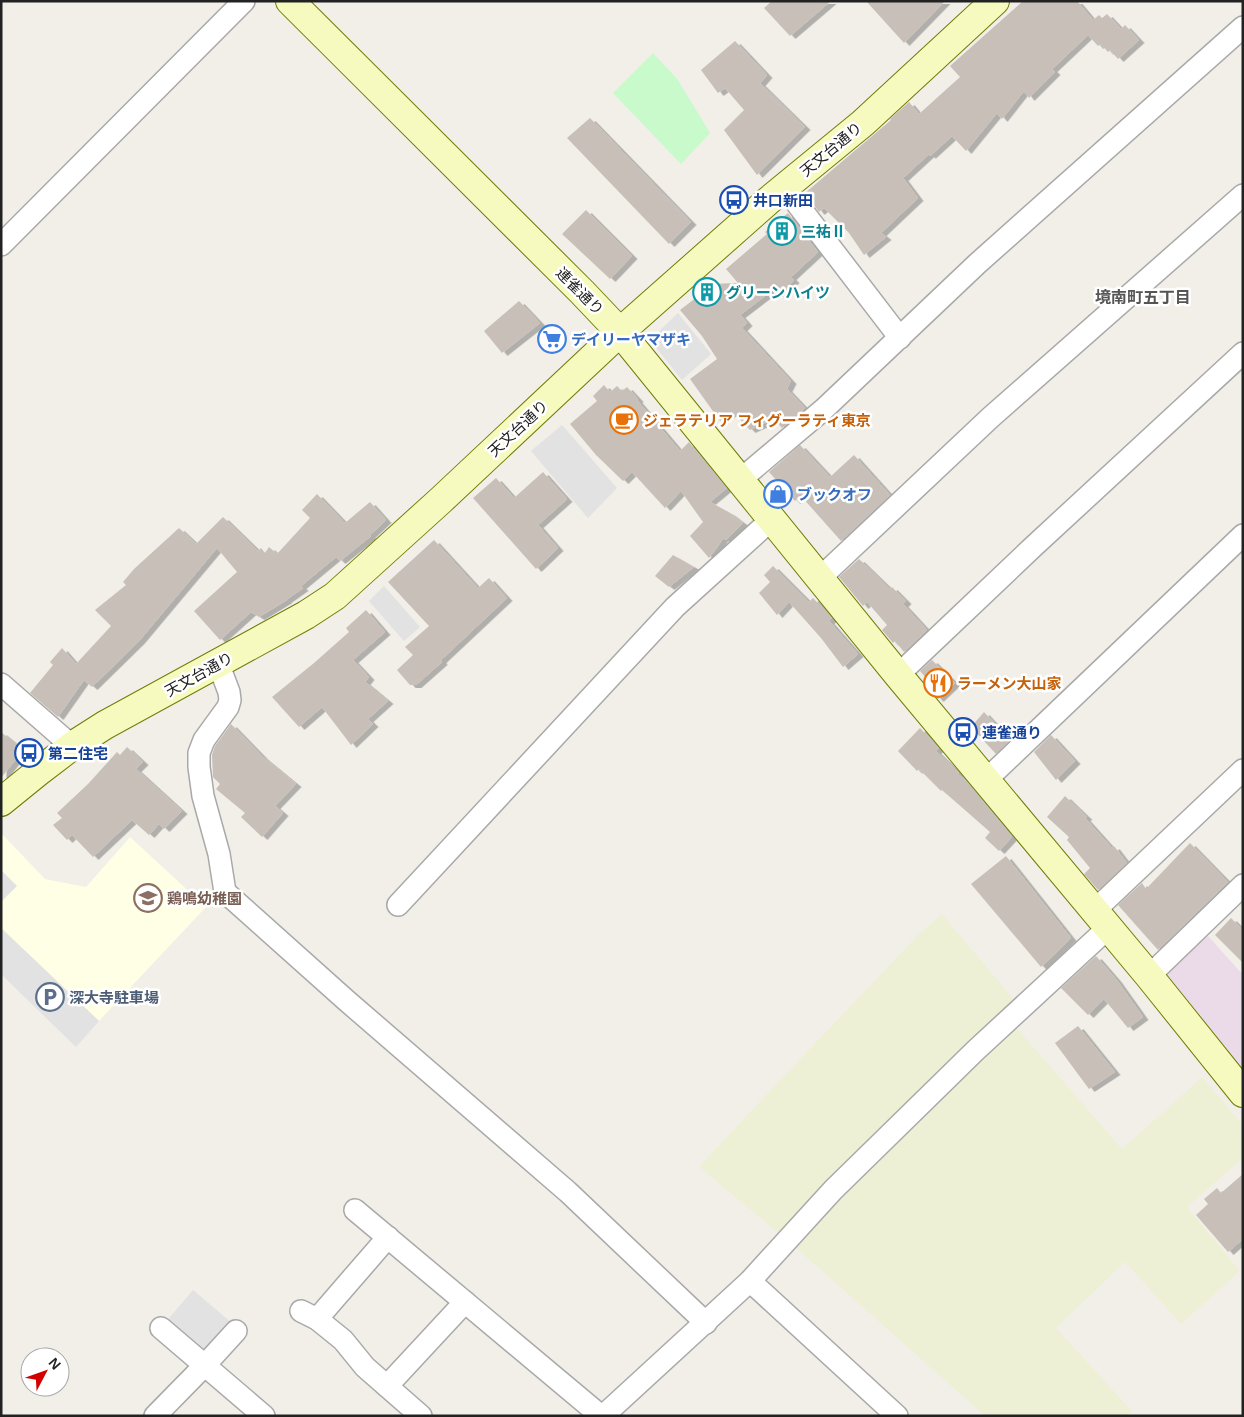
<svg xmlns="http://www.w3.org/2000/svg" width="1244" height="1417" font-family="Helvetica,'Noto Sans JP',sans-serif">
	<defs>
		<filter id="shadow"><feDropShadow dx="5.5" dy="3" stdDeviation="0" flood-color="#0004"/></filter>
	</defs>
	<rect width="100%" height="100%" fill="#f2efe9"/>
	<polygon fill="#ebdbe8" points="1208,936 1243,975 1243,1075 1162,976"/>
	<polygon fill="#ffffe5" points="1,833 45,879 86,887 130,837 206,907 99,1021 1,928"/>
	<g fill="#eef0d5">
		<polygon points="942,914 1016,1002 783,1237 699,1167 764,1097 918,935"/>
		<polygon points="1016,1027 1122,1149 1202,1077 1243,1125 1243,1158 1187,1207 1240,1271 1181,1324 1125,1262 1056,1328 1132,1411 1127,1416 985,1416 795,1247 855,1180"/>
	</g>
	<polygon fill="#c8facc" points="653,53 678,80 710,133 681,164 613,93"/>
	<g fill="#e2e2e2">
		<polygon points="678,313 711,354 682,380 654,345 653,337"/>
		<polygon points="562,425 617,488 588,518 531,451"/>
		<polygon points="384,586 420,627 404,641 369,601"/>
		<polygon points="1,870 17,886 1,902"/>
		<polygon points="1,928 99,1021 76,1047 1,974"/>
		<polygon points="193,1290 233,1324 209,1351 200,1352 165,1323"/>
	</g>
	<g fill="#c7bfb8" filter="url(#shadow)">
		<polygon points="772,1 831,1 790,36 764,8"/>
		<polygon points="866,1 945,1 904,43"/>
		<polygon points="1023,1 1077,1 1093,20 1099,15 1102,18 1107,14 1121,29 1125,25 1139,40 1118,59 1110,50 1108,52 1101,44 1098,46 1088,35 1052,69 1055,72 1029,98 1024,91 1002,119 997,113 966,151 952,136 930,156 929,154 903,178 918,198 881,233 886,237 864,255 849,233 824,208 819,212 805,193 891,120 890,119 909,102 919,114 960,77 950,66"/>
		<polygon points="735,41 767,75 760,83 805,127 757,175 724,130 744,110 725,88 718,93 701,70"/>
		<polygon points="590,118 691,222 669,244 567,138"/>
		<polygon points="586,210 632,256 610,279 562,234"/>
		<polygon points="788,213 818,252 791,277 794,280 779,296 774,289 740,315 747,323 742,328 791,381 787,389 805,408 782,428 774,419 750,430 733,412 720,421 690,379 717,359 702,336 680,310 697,297 696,295 709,284 738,283 726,269 767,234 765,232"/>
		<polygon points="519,301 540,323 502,353 484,331"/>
		<polygon points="604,385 610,392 617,386 622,391 627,387 638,399 637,400 680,451 689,442 727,488 710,502 730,513 743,523 726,540 723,538 718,546 709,558 690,536 703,522 681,491 665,508 632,472 623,481 596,455 570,424 597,401 593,396"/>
		<polygon points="800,445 830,477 854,455 890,495 841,541 801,496 795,501 769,472"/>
		<polygon points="543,472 567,499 538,525 558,548 536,569 473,498 496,478 514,498"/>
		<polygon points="317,494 345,523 370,502 386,520 370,535 371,536 340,561 336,557 301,586 303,588 286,600 287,600 259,617 251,612 220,640 194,611 237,572 217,548 139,641 92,687 84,680 58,717 30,693 53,665 50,662 62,648 76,664 111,626 95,610 126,585 123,582 134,569 179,528 196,544 223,517 258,551 261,548 265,553 269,547 277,554 310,518 302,510"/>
		<polygon points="434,540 478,588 489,578 507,598 441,660 442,662 416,685 410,685 397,670 413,655 405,647 429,626 388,582"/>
		<polygon points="673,555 694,567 669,587 655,576"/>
		<polygon points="859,559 890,589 892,587 906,601 903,604 927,630 904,652 895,641 893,643 882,630 887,625 867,602 863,606 839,577"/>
		<polygon points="773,566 809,602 813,598 832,618 829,621 858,654 843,667 821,638 789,602 777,615 759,593 770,582 764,575"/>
		<polygon points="366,610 385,632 353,660 369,677 365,682 388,701 368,719 373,724 351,745 322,707 299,727 272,697 314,663 349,632 346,628"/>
		<polygon points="932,660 955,683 938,699 923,681 926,678 920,671"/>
		<polygon points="984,712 1010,740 996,754 971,727"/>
		<polygon points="231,724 263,757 296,784 275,806 283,813 262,837 241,817 245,813 216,789 220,784 213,777 212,755 215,746"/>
		<polygon points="920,728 939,748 936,751 958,772 959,773 958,774 968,783 1012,837 999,851 985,838 990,832 942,790 941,791 919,769 917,771 898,751"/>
		<polygon points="1,732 23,750 1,778"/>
		<polygon points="1051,735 1075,761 1056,780 1034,752"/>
		<polygon points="127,747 143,762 136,769 182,811 164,829 159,824 149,835 132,820 93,857 72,835 67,840 53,825 62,818 57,813 88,784 117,752 120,755"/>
		<polygon points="1065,796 1087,817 1085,818 1112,848 1114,846 1127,863 1098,890 1084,874 1090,868 1067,840 1069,837 1047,817"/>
		<polygon points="1190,843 1228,882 1158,950 1118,905 1142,883 1146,889"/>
		<polygon points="1006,856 1071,938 1041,967 971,884"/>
		<polygon points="1231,918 1243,930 1243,963 1215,935"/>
		<polygon points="1096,956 1116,979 1143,1017 1128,1028 1104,999 1088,1015 1061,988"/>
		<polygon points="1078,1026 1115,1072 1089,1089 1055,1043"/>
		<polygon points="1243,1174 1243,1239 1228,1252 1196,1215 1208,1204 1204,1199 1217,1188 1221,1193"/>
	</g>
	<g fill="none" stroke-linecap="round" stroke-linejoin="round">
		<defs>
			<g id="minor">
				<polyline points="785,188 900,338"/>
				<polyline points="1,245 244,1"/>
				<polyline points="740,480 824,409 978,263 1243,27"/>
				<polyline points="820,578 991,417 1243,195"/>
				<polyline points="218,663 229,692 230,700 228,707 204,740 199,753 199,767 203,796 219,854 225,892 347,1001 568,1192 706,1323"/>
				<polyline points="898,675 1034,546 1243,353"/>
				<polyline points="1,684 72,746"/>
				<polyline points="986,780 1243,535"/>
				<polyline points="398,905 675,607 771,520"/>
				<polyline points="1094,911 1243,770"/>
				<polyline points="1149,976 1243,885"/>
				<polyline points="355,1210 601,1416"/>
				<polyline points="750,1281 897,1416"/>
				<polyline points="301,1311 317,1319 343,1340 365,1367 421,1416"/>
				<polyline points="317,1319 388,1237"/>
				<polyline points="161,1328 264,1416"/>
				<polyline points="387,1386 465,1302"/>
				<polyline points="155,1416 205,1365 236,1331"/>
				<polyline points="603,1416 750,1281 833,1190 976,1050 1108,928"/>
			</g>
			<g id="secondary">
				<polyline points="290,1 582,292 620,332 898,675 1149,976 1243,1093"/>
				<polyline points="1,802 38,772 72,746 105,725 306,615 335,596 441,500 620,332 768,201 863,123 995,1"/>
			</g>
		</defs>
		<use href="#minor" stroke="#a9a9a9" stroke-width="24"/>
		<use href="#secondary" stroke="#707d05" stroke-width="30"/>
		<use href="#minor" stroke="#fff" stroke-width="21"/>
		<use href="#secondary" stroke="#f7fabf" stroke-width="28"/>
	</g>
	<defs>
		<symbol id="bus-ring" viewBox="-11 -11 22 22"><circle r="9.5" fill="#fff" stroke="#1a4fb4" stroke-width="1.5"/><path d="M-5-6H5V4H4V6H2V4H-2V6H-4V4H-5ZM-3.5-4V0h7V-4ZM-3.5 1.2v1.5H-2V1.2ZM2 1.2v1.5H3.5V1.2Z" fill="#1a4fb4"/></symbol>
		<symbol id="building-ring" viewBox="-11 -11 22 22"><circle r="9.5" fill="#fff" stroke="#0f9aa8" stroke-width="1.5"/><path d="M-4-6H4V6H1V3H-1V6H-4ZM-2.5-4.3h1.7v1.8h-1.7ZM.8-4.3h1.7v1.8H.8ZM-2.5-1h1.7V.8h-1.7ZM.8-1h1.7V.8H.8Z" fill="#0f9aa8"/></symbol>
		<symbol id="supermarket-ring" viewBox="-11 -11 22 22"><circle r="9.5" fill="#fff" stroke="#3f7fe0" stroke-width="1.5"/><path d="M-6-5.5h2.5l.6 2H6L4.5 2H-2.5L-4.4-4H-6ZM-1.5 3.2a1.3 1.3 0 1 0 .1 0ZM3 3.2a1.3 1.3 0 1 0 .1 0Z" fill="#3f7fe0"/></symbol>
		<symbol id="cafe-ring" viewBox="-11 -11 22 22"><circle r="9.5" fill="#fff" stroke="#e8710a" stroke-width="1.5"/><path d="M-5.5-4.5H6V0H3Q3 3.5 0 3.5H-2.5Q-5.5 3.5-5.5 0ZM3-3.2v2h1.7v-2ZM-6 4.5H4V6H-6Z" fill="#e8710a"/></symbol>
		<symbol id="shop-ring" viewBox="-11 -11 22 22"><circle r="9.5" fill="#fff" stroke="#3f7fe0" stroke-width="1.5"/><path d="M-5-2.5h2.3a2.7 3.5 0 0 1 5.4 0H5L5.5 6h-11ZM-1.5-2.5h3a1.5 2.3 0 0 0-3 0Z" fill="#3f7fe0"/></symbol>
		<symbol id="restaurant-ring" viewBox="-11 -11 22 22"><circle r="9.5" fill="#fff" stroke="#e8710a" stroke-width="1.5"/><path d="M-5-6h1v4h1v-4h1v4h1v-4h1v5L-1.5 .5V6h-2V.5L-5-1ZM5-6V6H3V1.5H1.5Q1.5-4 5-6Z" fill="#e8710a"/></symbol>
		<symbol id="school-ring" viewBox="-11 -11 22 22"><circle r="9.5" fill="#fff" stroke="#8d6e63" stroke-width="1.5"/><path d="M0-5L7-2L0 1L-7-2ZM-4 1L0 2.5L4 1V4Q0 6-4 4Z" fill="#8d6e63"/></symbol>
		<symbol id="parking-ring" viewBox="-11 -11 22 22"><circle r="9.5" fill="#fff" stroke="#5c6f8a" stroke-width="1.5"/><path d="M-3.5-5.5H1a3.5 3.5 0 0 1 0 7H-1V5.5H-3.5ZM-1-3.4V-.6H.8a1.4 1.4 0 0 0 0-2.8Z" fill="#5c6f8a"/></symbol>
	</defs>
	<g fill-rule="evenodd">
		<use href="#bus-ring" x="718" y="184" width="32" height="32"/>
		<use href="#building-ring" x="766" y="215" width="32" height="32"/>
		<use href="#building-ring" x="691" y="276" width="32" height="32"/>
		<use href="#supermarket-ring" x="536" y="323" width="32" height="32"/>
		<use href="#cafe-ring" x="608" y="404" width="32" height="32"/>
		<use href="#shop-ring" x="762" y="478" width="32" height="32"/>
		<use href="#restaurant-ring" x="922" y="667" width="32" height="32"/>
		<use href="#bus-ring" x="947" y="716" width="32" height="32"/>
		<use href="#bus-ring" x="13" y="737" width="32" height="32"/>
		<use href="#school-ring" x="132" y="882" width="32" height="32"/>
		<use href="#parking-ring" x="34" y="981" width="32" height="32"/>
	</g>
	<g text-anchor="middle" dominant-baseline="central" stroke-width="5" stroke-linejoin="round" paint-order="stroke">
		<g font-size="15" fill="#222" stroke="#fff">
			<text transform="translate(831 149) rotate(-40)">天文台通り</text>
			<text transform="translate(580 291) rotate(45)">連雀通り</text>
			<text transform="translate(518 428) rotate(-43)">天文台通り</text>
			<text transform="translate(199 674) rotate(-29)">天文台通り</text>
		</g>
		<g font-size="15" font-weight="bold" fill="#164399" stroke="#fff" text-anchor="start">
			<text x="753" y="200">井口新田</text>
			<text x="982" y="732">連雀通り</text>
			<text x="48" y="753">第二住宅</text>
		</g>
		<g font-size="15" font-weight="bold" fill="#0d838f" stroke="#fff" text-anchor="start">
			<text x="801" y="231">三祐Ⅱ</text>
			<text x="726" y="292">グリーンハイツ</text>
		</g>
		<g font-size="15" font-weight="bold" fill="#366cbe" stroke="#fff" text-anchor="start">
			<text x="571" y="339">デイリーヤマザキ</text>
			<text x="797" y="494">ブックオフ</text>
		</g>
		<g font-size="15" font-weight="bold" fill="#c56008" stroke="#fff" text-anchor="start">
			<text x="643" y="420">ジェラテリア フィグーラティ東京</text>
			<text x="957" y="683">ラーメン大山家</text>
		</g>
		<g font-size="15" font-weight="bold" fill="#785e54" stroke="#fff" text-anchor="start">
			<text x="167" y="898">鶏鳴幼稚園</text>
		</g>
		<g font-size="15" font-weight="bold" fill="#4e5e75" stroke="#fff" text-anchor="start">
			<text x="69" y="997">深大寺駐車場</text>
		</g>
		<g font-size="16" font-weight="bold" fill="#555" stroke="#fff">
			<text x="1143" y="297">境南町五丁目</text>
		</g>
	</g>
	<rect width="1244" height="1417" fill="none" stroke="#222222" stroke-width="5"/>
	<g transform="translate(45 1372) rotate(49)"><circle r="24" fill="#ffffff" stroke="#a7a7a7"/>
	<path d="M0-4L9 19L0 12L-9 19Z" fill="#d40000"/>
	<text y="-8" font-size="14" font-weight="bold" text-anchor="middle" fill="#222222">N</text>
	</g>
</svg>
